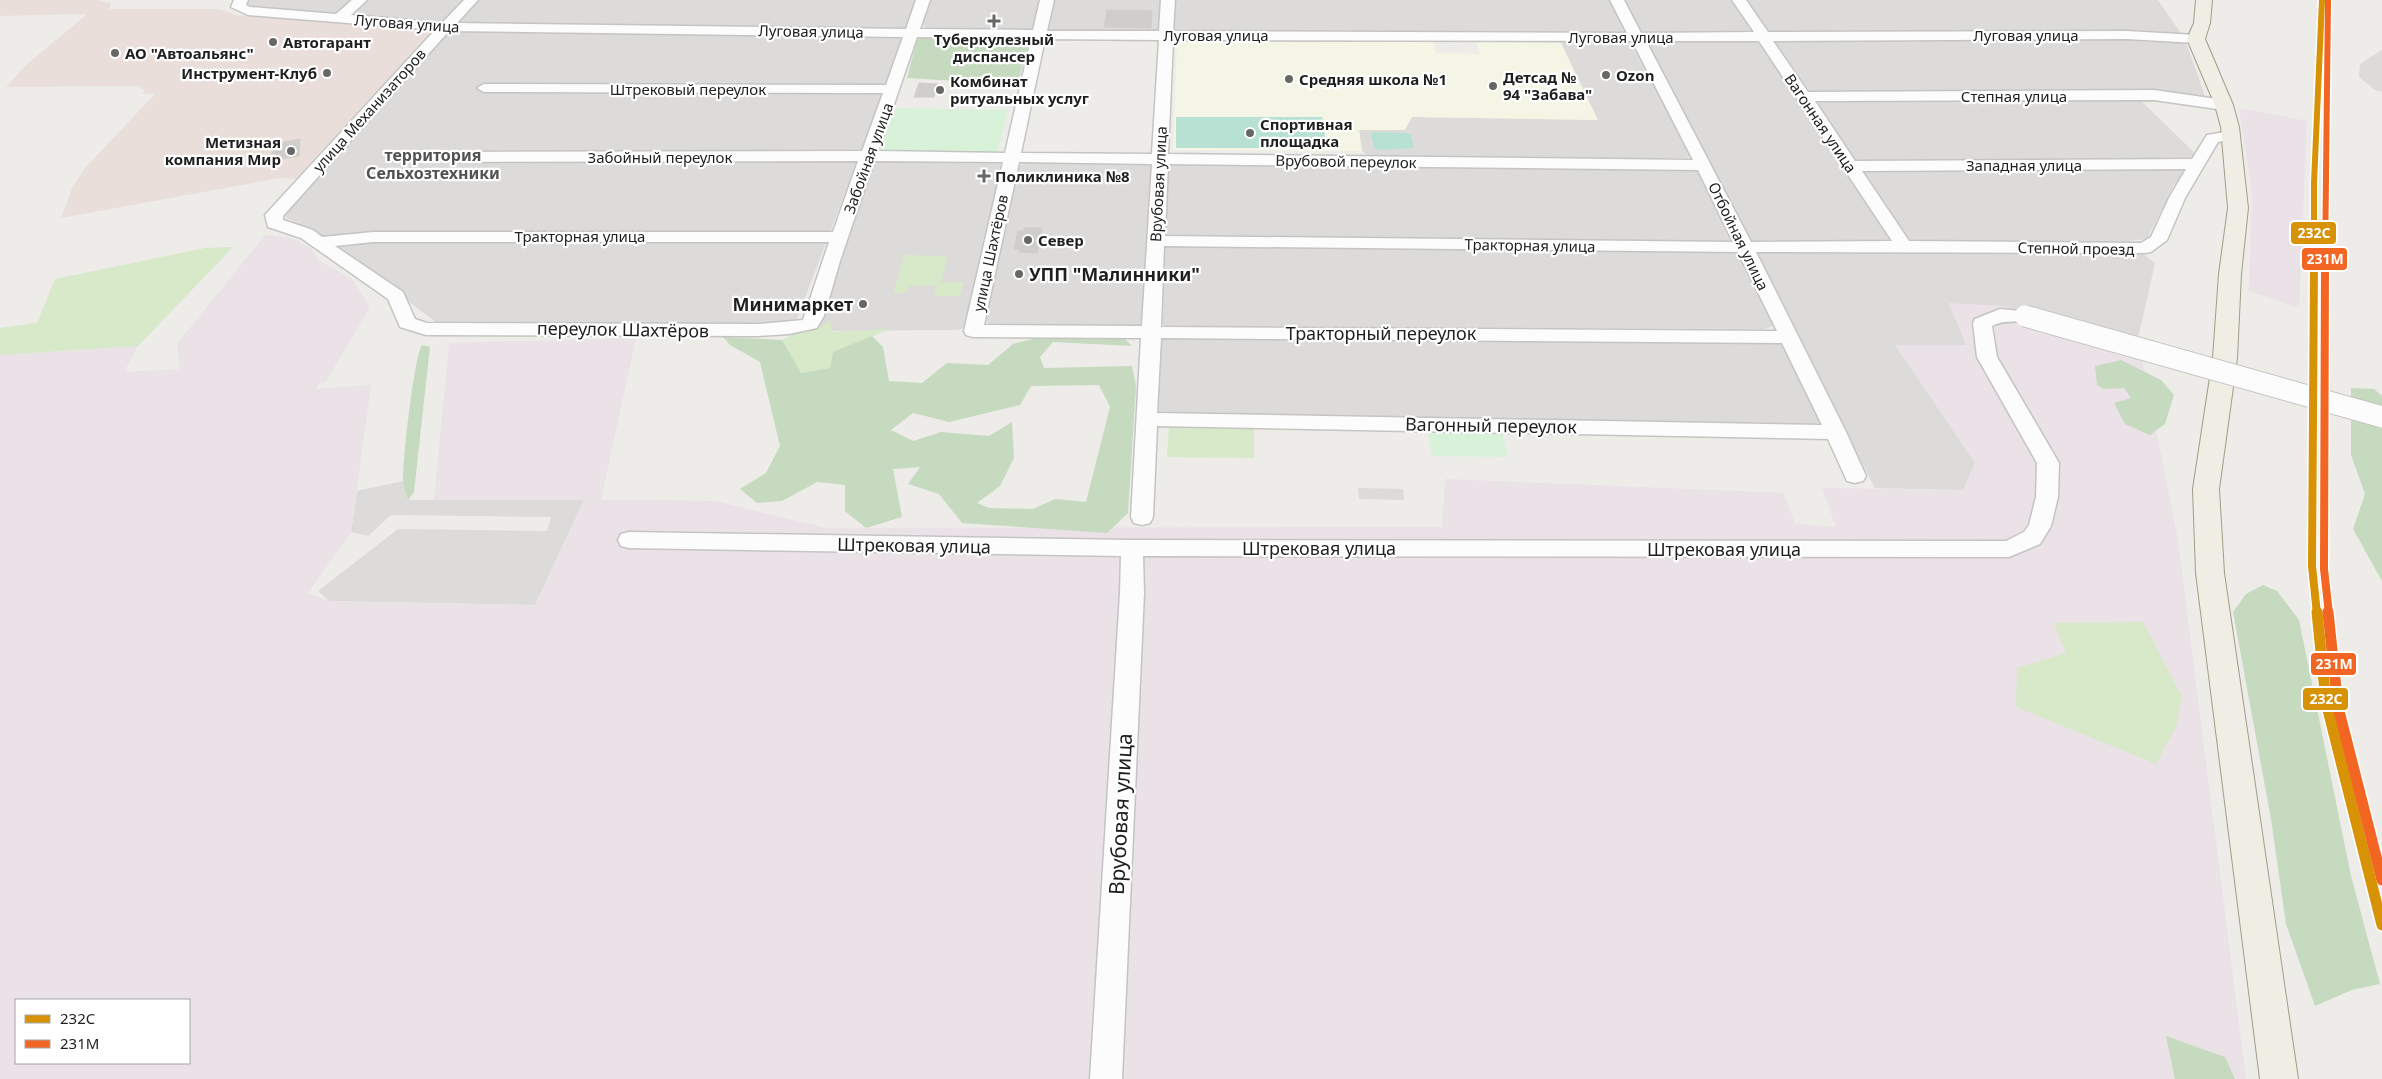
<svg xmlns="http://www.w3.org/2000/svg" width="2382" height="1079" font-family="'Noto Sans',sans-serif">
	<rect width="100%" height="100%" fill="#edece8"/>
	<g fill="#dcdbd9" fill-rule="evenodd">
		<polygon points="245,0 357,0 335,15 252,8 245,5"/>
		<polygon points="363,0 468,0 447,22 438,24 346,16"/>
		<polygon points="476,0 919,0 909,28 903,30 453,24"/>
		<polygon points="930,0 1040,0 1033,28 1027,30 926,28 922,24"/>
		<polygon points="1052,0 1162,0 1160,30 1157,32 1050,32 1046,29"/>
		<polygon points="1174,0 1613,0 1630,33 1175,32 1172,30"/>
		<polygon points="1620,0 1733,0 1754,32 1749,34 1644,34 1636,32"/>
		<polygon points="1744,0 2158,0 2182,35 1766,32"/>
		<path d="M447,31L905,36L797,319L784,321L717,325L436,322L314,231L280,215ZM425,151L533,152L527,165L530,157L421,156Z"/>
		<polygon points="2130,37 2175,40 2187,45 2205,96 2152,92 1811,92 1805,90 1771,40"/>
		<polygon points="1648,39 1761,41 1894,238 1889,242 1751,242 1744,238 1644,41"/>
		<polygon points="1556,40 1623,40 1631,44 1691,155 1687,158 1371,158 1362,151 1359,130 1404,130 1412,117 1597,120 1561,43"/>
		<polygon points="2382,50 2382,92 2375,90 2359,77 2360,64"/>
		<polygon points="2137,97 2197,155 2195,160 2183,162 1857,160 1849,156 1811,100"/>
		<polygon points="884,161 997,162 1002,166 968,326 958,330 821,331 819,320 874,162"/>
		<polygon points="1029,162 1146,162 1155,166 1145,325 1135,328 992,326 984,319 1018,166"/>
		<polygon points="1175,162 1697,168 1730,240 1722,242 1170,236 1165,232 1167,164"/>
		<polygon points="1856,166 2175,167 2185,173 2174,185 2147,239 2117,242 1915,243 1907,239"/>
		<polygon points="1167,246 1731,250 1739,255 1773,326 1764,329 1165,326 1159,318 1162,249"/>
		<polygon points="1749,249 2143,254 2155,263 2138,339 2003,306 1949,304 1967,345 1896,345 1975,463 1963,490 1875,488"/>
		<polygon points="1165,336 1773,340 1781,344 1821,420 1816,424 1165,415 1155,409 1156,342"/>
		<polygon points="403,481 408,500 584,500 535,605 329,601 318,591 398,529 547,531 551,517 391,515 368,536 351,532 357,491"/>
		<polygon points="1358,488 1403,489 1404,500 1359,499"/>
	</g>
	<polygon fill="#eadedb" points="0,0 97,0 111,3 109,9 219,9 236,15 426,28 431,33 296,179 280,178 61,218 72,188 85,168 155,94 142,94 145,90 135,86 6,87 25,66 87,14 0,16"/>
	<g fill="#eae2e6" fill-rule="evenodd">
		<polygon points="2239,108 2307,121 2299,308 2249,291 2252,193"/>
		<path d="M265,235L289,237L311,248L318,260L352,279L370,307L325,383H319L316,389L371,385L351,532L308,593L329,601L535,605L584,500H434L449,343L636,338L601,500L715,501L826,528L1442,527L1445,479L1784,493L1795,524L1836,527L1822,488L1963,490L1975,463L1895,345H1966L1949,303L2003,306L2138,339L2178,540L2246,1079H0V355L138,346L124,372L180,369L177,344ZM16,1000H189V1063H16Z"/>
	</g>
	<polygon fill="#f4f5e5" points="1177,39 1433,42 1436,53 1480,54 1476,42 1561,43 1598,120 1412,117 1405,130 1359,130 1362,151 1173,150"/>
	<g fill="#d7e9c9">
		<polygon points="233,247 138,346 0,355 0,328 37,323 55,279 205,248"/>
		<polygon points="904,255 948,256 941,282 964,282 960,296 934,296 936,286 909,286 906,293 893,293"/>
		<polygon points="831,321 831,332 890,329 834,352 830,368 801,373 782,340 810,326 820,327"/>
		<polygon points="1169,427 1254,429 1254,458 1167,457"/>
		<polygon points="2143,622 2182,697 2176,727 2156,764 2016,707 2017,668 2066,653 2054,623"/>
	</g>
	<g fill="#c6dabf" fill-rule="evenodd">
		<polygon points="928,36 1023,37 1029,41 1019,79 974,82 907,78 917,40"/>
		<path d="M872,336L883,347L889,381L922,383L947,363L988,365L1013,344L1036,338L1122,336L1132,346L1053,342L1040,357L1044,368L1132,366L1136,386L1128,513L1107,533L962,523L939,494L908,484L920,467L893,469L902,517L866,528L845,511V485L817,482L782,501L757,503L740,489L766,473L780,446L760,362L730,345L723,337L782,340L801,373L830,368L833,352ZM1099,385L1110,407L1086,502L1055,499L1033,509L989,508L977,503L1000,486L1014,458L1012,422L989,436L941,432L913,441L891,430L913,413L949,422L1020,405L1031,386Z"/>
		<path d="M422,345L430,347L414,492L408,500C406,494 404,487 403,481C402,464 414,356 422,345Z"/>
		<polygon points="2121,360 2161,380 2174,395 2165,424 2150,435 2125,424 2114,403 2131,398 2124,388 2104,389 2097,385 2095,366"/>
		<polygon points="2351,388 2374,389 2382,396 2382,581 2353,529 2365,494 2351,455"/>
		<polygon points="2263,585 2277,591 2299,620 2351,876 2380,984 2352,990 2315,1006 2286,924 2271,819 2233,612 2246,594"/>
		<polygon points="2166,1036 2225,1057 2235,1079 2175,1079"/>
	</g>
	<g fill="#d8f2da">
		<polygon points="893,108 1008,110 997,153 878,152"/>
		<polygon points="1428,433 1502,433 1508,457 1432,456"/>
	</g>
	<g fill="#b7e2d3">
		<polygon points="1176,117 1322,117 1327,148 1176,148"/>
		<polygon points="1374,132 1407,133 1411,135 1414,148 1377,150 1374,147 1371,134"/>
	</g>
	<g fill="#d0cecb" stroke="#d0ceca">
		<polygon points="1107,10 1152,11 1151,28 1104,27"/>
		<polygon points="919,83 938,84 934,97 914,97"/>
		<polygon points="300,139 299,156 271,161 273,144"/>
		<polygon points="1024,228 1042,228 1037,253 1019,252 1020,249 1014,249 1018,231 1024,231"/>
	</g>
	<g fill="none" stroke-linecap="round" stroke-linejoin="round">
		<defs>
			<g id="minor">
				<path d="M234,0H248L246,5L250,7L336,14L352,0H367L351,15L442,23L464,0H478L457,23L906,29L916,0H930L920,29L1033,30L1040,0H1054L1047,31H1159L1161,0H1175L1173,31L1627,33L1610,0H1624L1641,33L1754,32L1732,0H1746L1768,32L2127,31L2196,35L2203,39L2196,43L2127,39L1773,41L1808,92L2154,90L2224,100L2232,105L2224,110L2154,100L1815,101L1855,161L2192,159L2207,135L2231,131L2239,136L2237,139L2218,142L2185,198L2167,240L2151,252L2145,253L1756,252L1846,432L1866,476L1863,481L1855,483L1847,481L1828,439L1157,426L1153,517L1150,523L1142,525L1134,523L1131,517L1141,338L973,337L966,335L964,331L1003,162L874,161L840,261L824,316L817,328L789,334L758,336L426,335L400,327L388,299L301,238L268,227L265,215L435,30L248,15L231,7ZM449,31L903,37L886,85L484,84L477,88L484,92L883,93L862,151L451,152L443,157L451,162L858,161L833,232H373L322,237L313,230L283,220V216ZM917,37L1031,39L1005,153L878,151ZM1045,39L1159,40L1152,154L1021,153ZM1173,40L1632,41L1693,160L1168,154ZM1646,41H1759L1892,241L1751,242ZM1019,162L1152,164L1142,326L984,325ZM1168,164L1698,170L1733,242L1165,236ZM2186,169L2169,198L2151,237L2141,243L1909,241L1862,171ZM373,242H829L803,320L758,324L427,323L415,319L403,292L335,246ZM1164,246L1738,252L1777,331L1161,327ZM1161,338L1782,343L1822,425L1157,413Z"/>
				<path d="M2000,309L2032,312L2034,316L2032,320C2018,323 2005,319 1992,326L1997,357L2059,463L2058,497L2051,526L2040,544L2009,557L1143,556L1144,593L1122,1079H1090L1120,593L1121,556L629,548L621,546L618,540L621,534L629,532L1132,540L2006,541L2024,532L2029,525L2036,497L2037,463L1977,357L1973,323L1975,319Z"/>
			</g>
			<polygon id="major" points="2196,0 2212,0 2210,23 2205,39 2233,105 2239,127 2248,208 2241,274 2237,358 2219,489 2224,573 2298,1079 2260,1079 2196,573 2193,489 2213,358 2219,274 2228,208 2221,127 2215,105 2187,39 2194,23"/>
		</defs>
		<use href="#minor" stroke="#c4c4c2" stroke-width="3"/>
		<use href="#major" stroke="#a29c86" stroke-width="2"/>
		<use href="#minor" fill="#fcfcfc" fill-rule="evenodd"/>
		<use href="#major" fill="#f0ede5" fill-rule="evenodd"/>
		<defs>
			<polyline id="minor-bridge" points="2025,316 2382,417"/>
		</defs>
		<use href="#minor-bridge" stroke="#c4c4c2" stroke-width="23" stroke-linecap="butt"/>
		<use href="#minor-bridge" stroke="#fcfcfc" stroke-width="21"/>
		<defs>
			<polyline id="rail-1-far2" points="2314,264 2314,183 2322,0"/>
			<polyline id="rail-1-far1" points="2314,262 2312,566 2317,614"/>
			<polyline id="rail-1" points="2317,612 2326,702 2382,925"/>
			<polyline id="rail-2-far2" points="2325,264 2328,0"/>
			<polyline id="rail-2-far1" points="2325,262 2324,569 2329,614"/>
			<polyline id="rail-2" points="2328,612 2338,707 2382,880"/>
		</defs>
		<use href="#rail-1-far2" stroke="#fff" stroke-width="9"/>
		<use href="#rail-1-far1" stroke="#fff" stroke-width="11"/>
		<use href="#rail-1" stroke="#fff" stroke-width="14"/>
		<use href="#rail-2-far2" stroke="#fff" stroke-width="9"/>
		<use href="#rail-2-far1" stroke="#fff" stroke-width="11"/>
		<use href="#rail-2" stroke="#fff" stroke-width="14"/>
		<use href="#rail-1-far2" stroke="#d79205" stroke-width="6"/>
		<use href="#rail-1-far1" stroke="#d79205" stroke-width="8"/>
		<use href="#rail-1" stroke="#d79205" stroke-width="11"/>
		<use href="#rail-2-far2" stroke="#f26522" stroke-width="6"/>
		<use href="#rail-2-far1" stroke="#f26522" stroke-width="8"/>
		<use href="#rail-2" stroke="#f26522" stroke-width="11"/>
	</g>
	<g fill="#676765" stroke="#fff" stroke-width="2">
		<path d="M991.5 13.5h5v5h5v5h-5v5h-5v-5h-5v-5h5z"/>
		<circle cx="273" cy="42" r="5"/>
		<circle cx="115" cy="53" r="5"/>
		<circle cx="327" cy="73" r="5"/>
		<circle cx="1606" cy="75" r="5"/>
		<circle cx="1289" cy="79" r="5"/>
		<circle cx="1493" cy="86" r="5"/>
		<circle cx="940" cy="90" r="5"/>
		<circle cx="1250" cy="133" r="5"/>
		<circle cx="291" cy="151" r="5"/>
		<path d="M981.5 168.5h5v5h5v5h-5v5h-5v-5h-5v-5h5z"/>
		<circle cx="1028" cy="240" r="5"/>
		<circle cx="1019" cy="274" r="5"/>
		<circle cx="863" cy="304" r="5"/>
	</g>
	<g text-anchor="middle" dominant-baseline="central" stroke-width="4.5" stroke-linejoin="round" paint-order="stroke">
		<g font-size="15" fill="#1f1f1f" stroke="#fff">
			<text transform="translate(407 23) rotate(4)">Луговая улица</text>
			<text transform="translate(811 31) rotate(1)">Луговая улица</text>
			<text x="1216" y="35">Луговая улица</text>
			<text x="2026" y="35">Луговая улица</text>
			<text x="1621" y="37">Луговая улица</text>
			<text x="688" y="89">Штрековый переулок</text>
			<text x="2014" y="96">Степная улица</text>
			<text transform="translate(369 110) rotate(-48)">улица Механизаторов</text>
			<text transform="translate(1821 123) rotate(56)">Вагонная улица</text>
			<text x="660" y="157">Забойный переулок</text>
			<text transform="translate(868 158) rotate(-70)">Забойная улица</text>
			<text transform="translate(1346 161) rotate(1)">Врубовой переулок</text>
			<text x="2024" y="165">Западная улица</text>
			<text transform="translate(1158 184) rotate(-87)">Врубовая улица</text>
			<text x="580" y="236">Тракторная улица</text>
			<text transform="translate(1739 236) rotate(64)">Отбойная улица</text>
			<text transform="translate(1530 245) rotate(1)">Тракторная улица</text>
			<text transform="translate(2076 248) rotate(1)">Степной проезд</text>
			<text transform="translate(990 253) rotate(-78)">улица Шахтёров</text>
		</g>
		<g font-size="15" font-weight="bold" fill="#1f1f1f" stroke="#fff" text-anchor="start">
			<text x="994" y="39" text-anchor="middle">Туберкулезный<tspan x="994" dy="17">диспансер</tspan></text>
			<text x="283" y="42">Автогарант</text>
			<text x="125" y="53">АО "Автоальянс"</text>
			<text x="317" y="73" text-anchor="end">Инструмент-Клуб</text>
			<text x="1616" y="75">Ozon</text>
			<text x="1503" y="77">Детсад №<tspan x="1503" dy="17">94 "Забава"</tspan></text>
			<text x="1299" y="79">Средняя школа №1</text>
			<text x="950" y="81">Комбинат<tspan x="950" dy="17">ритуальных услуг</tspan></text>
			<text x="1260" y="124">Спортивная<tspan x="1260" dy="17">площадка</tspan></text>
			<text x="281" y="142" text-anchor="end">Метизная<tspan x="281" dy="17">компания Мир</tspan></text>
			<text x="995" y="176">Поликлиника №8</text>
			<text x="1038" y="240">Север</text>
		</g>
		<g font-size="16" font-weight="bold" fill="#525252" stroke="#fff">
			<text x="433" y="155">территория<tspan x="433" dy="18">Сельхозтехники</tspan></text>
		</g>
		<g font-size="18" font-weight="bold" fill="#1f1f1f" stroke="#fff" text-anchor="start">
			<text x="1029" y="274">УПП "Малинники"</text>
			<text x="853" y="304" text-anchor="end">Минимаркет</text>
		</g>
		<g font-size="18" fill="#1f1f1f" stroke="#fff">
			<text transform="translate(623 329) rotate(1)">переулок Шахтёров</text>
			<text x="1381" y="333">Тракторный переулок</text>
			<text transform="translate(1491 425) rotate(1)">Вагонный переулок</text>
			<text transform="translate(914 545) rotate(1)">Штрековая улица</text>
			<text x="1319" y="548">Штрековая улица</text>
			<text x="1724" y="549">Штрековая улица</text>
		</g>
		<g font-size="21" fill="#1f1f1f" stroke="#fff">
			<text transform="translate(1120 814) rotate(-87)">Врубовая улица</text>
		</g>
	</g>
	<g stroke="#fff" stroke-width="2">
		<rect x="2290" y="221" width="47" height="24" rx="5" fill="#d79205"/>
		<rect x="2301" y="247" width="47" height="24" rx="5" fill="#f26522"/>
		<rect x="2310" y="652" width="47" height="24" rx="5" fill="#f26522"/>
		<rect x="2302" y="687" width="47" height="24" rx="5" fill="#d79205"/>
	</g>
	<g font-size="14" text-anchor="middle" font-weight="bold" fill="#fff">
		<text x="2314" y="238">232C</text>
		<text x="2325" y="264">231М</text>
		<text x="2334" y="669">231М</text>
		<text x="2326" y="704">232C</text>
	</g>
	<rect x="15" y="999" width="175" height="65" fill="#ffffff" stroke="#a5a5a5"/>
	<rect x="25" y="1015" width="25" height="8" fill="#d79205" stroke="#a5a5a5"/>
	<text x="60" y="1024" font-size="15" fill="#1f1f1f">232C</text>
	<rect x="25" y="1040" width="25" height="8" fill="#f26522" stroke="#a5a5a5"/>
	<text x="60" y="1049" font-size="15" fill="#1f1f1f">231М</text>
</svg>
